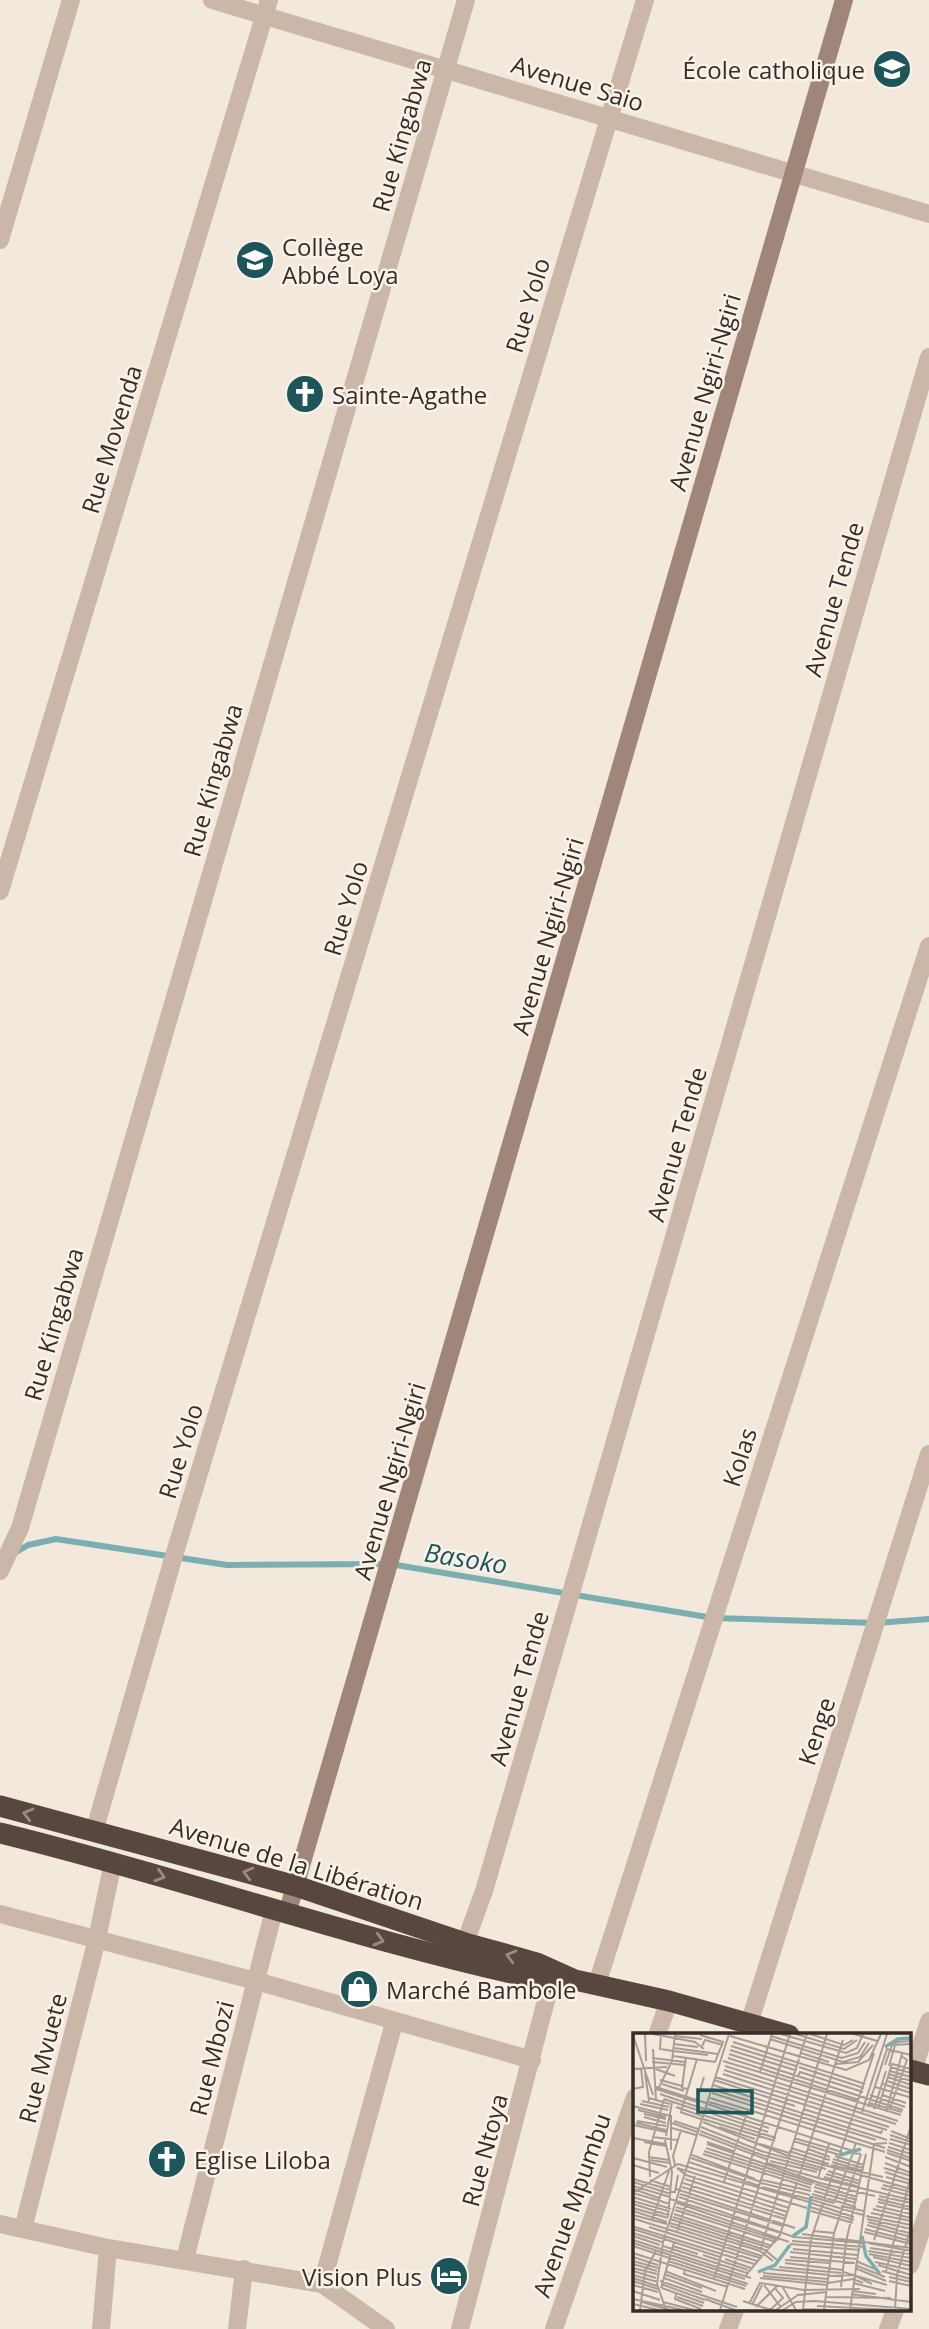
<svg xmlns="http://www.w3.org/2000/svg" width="929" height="2329" font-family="'Open Sans',sans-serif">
	<rect width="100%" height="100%" fill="#f2e8dc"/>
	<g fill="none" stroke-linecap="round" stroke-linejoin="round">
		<polyline stroke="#7aaeb0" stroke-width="6" points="13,1554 28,1545 56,1539 227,1565 390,1564 713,1618 876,1623 929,1619"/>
		<g stroke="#cbb7a8" stroke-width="18">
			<polyline points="212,0 929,214"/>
			<polyline points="0,240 71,0"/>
			<polyline points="0,891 269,0"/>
			<polyline points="0,1571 20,1528 466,0"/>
			<polyline points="94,1832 173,1559 645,0"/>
			<polyline points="0,1914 256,1981 532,2060"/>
			<polyline points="465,1943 484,1891 562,1624 929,357"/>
			<polyline points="597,1984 929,946"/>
			<polyline points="749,2024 929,1454"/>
			<polyline points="657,2035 669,2001"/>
			<polyline points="913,2071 929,2021"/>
			<polyline points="0,2224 108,2248 322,2284 386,2329"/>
			<polyline points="23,2229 97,1939 113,1862"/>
			<polyline points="185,2259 274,1910"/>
			<polyline points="910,2265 929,2207"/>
			<polyline points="322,2284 394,2023"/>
			<polyline points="101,2329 108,2248"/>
			<polyline points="237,2329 244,2269"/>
			<polyline points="460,2329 554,1970"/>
			<polyline points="554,2329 635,2097"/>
			<polyline points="728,2329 735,2310"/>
			<polyline points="888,2329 895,2310"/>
		</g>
		<polyline stroke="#9f8679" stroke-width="18" points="287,1914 844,0"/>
		<g stroke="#58473f" stroke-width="21">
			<polyline points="0,1806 296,1886 465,1943 537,1963 575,1980 669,2001 789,2035"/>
			<path d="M0,1833C185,1878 365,1943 552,1982L566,1981"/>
			<polyline points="910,2070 929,2075"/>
		</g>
	</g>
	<defs><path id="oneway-chevron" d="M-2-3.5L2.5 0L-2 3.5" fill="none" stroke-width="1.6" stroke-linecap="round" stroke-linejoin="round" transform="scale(1.75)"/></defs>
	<g stroke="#998b83">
		<use href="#oneway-chevron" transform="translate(28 1814) rotate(-165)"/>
		<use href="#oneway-chevron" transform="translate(248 1873) rotate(-165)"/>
		<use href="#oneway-chevron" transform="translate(160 1876) rotate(17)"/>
		<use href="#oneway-chevron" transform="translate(379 1940) rotate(16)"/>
		<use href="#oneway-chevron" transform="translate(511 1956) rotate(-165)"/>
	</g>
	<defs>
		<symbol id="school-disc" viewBox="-11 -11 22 22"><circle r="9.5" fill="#1d565a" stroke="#faf2e9"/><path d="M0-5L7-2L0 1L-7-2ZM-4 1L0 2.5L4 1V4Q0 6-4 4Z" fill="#fff"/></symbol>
		<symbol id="church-disc" viewBox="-11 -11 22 22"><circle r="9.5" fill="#1d565a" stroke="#faf2e9"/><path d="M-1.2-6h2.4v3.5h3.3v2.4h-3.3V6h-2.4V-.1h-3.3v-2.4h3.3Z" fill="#fff"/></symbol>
		<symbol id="shop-disc" viewBox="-11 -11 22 22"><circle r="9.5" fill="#1d565a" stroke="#faf2e9"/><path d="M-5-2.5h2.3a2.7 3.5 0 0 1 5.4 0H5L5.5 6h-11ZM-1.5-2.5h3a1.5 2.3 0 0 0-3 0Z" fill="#fff"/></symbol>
		<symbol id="hotel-disc" viewBox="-11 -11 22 22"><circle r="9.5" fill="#1d565a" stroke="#faf2e9"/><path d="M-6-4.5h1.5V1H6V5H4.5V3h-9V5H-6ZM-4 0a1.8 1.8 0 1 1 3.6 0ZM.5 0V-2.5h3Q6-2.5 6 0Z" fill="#fff"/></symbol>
	</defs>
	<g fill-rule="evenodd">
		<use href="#school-disc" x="870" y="47" width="44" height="44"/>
		<use href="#school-disc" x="233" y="238" width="44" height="44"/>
		<use href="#church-disc" x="283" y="372" width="44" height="44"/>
		<use href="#shop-disc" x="337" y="1967" width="44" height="44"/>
		<use href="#church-disc" x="145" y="2137" width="44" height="44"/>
		<use href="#hotel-disc" x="427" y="2254" width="44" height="44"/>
	</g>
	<g text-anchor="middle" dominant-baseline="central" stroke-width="5" stroke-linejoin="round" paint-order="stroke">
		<g font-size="24" fill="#372d28" stroke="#faf2e9" text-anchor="start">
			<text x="865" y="69" text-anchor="end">École catholique</text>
			<text x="282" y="246">Collège<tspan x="282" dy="28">Abbé Loya</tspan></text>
			<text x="332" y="394">Sainte-Agathe</text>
			<text x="386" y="1989">Marché Bambole</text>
			<text x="194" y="2159">Eglise Liloba</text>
			<text x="422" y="2276" text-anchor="end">Vision Plus</text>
		</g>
		<g font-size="24" fill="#372d28" stroke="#faf2e9">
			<text transform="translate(578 83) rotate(17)">Avenue Saio</text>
			<text transform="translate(401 135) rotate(-74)">Rue Kingabwa</text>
			<text transform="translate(527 305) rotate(-73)">Rue Yolo</text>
			<text transform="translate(704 392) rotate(-74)">Avenue Ngiri-Ngiri</text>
			<text transform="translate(111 439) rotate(-73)">Rue Movenda</text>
			<text transform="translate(833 599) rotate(-74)">Avenue Tende</text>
			<text transform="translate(212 780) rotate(-74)">Rue Kingabwa</text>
			<text transform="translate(345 908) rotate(-73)">Rue Yolo</text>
			<text transform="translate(547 936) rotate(-74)">Avenue Ngiri-Ngiri</text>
			<text transform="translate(676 1144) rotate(-74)">Avenue Tende</text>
			<text transform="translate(53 1324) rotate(-74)">Rue Kingabwa</text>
			<text transform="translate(180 1451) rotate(-73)">Rue Yolo</text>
			<text transform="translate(739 1457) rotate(-72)">Kolas</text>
			<text transform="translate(389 1481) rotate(-74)">Avenue Ngiri-Ngiri</text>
			<text transform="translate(518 1688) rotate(-74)">Avenue Tende</text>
			<text transform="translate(816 1731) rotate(-72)">Kenge</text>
			<text transform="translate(297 1863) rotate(17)">Avenue de la Libération</text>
			<text transform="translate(42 2058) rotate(-76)">Rue Mvuete</text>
			<text transform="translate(211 2058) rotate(-76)">Rue Mbozi</text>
			<text transform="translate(484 2150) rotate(-75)">Rue Ntoya</text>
			<text transform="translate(571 2205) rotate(-71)">Avenue Mpumbu</text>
		</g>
		<g font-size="26" font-style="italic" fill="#1d565a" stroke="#faf2e9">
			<text transform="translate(466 1558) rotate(9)">Basoko</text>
		</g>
	</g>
	<g transform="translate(633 2033)">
		<rect width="278" height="278" fill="#f2e8dc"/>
		<path fill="none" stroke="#7aaeb0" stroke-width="3.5" d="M252,14L265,6L278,5M207,122L228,116M160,203L173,194L178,163M229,203L233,223L247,241M125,239L142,232L157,212"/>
		<path fill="none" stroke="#a79d94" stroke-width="2" d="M12,1L13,28M20,1L62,9L71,16M28,1L27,16L40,18M148,1L213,20L224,15L230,1M163,1L211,16L224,7M177,1L211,12L220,7M221,1L244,8M0,2L20,62M67,2L90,9L82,29M42,3L69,6M97,3L213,37L236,27L248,1M138,3L209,25L225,20L232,9M137,6L210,29L227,24L236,10M100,9L232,51M41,11L65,14M69,13L72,7L90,12M98,13L163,33M41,15L85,21M20,16L23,67M253,16L278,22M97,17L162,37M40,18L75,22M168,20L196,29M96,21L270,77M40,23L82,29M53,24L49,55L55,56M19,25L52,29M95,25L226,67M166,25L174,1M90,28L268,82M19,29L52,32M203,31L225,29L240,12M252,32L259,12L278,11M92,33L265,88M256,33L263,9L278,8M166,34L231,55M257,34L278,40M20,35L42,43M0,36L34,34M91,37L263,91M257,38L278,44M127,39L139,1M12,40L16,68M90,41L256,94M256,41L278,48M165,43L167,39L230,59M82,44L254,97M255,44L278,52M27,47L49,53M81,47L162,73M254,48L278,56M29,51L51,58M250,51L278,60M80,52L254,107M23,54L73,70M26,54L39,28L42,1M242,54L276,64M0,56L10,54L8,35M23,56L64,69M78,56L243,107M79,60L252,115M27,61L71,76M237,62L272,74M249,62L273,70M16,65L37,71M77,65L252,119M31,66L70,79M64,67L71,44M9,68L36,74M76,69L114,80M236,70L269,79M7,71L35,77M74,71L220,118L223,110M0,73L38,83V117M43,74L69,83M235,74L254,16M72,75L136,95M257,75L274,27L268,23M170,76L248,100L249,97M241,76L253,38M245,76L259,31L278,36M5,77L33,84M71,78L135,99M47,79L68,86M48,79L64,26M229,79L254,1M253,79L269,21M11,81L33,86M70,82L143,105M11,84L33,90M70,86L142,108M4,88L33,93M41,88L65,96M70,89L155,123M3,90L33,97M39,90L64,99M0,92L33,99M68,94L128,118L193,136M86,94L122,106M39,95L63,102M67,98L129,122L187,137M258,98L278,106M66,101L135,127M257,102L278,109M33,103L39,69M19,104L45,107M0,105L32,111M161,105L209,119M257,106L278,112M32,107L39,139L35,184M114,107L156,120M160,108L207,122M11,109L33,113M74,109L100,118M256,110L278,117M74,111L187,150L242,163M255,114L278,121M73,115L181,150M158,115L197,127M175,116L197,124M254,117L278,125M71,118L179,152M156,118L196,131M254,120L278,128M70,121L178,155M59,122L122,146M155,122L278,156M202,123L231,132M15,124L36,127M252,124L278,134M0,125L34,134M58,125L128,149M200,126L230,135M16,127L37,130M137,128L184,139M56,129L127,153M199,129L230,138M134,130L185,145L196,111M252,130L278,140M0,132L26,140M42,132L40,123L48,97M198,132L250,144M44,135L174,175M44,135L53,142L156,175M251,135L278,143M195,138L227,148M252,139L276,147M193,141L227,151M17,144L16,119L31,66M191,144L226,154M253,144L278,151M185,145L278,167M0,146L38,157M52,146L154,179M17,147L38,154M129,147L178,158M0,149L38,161M91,149L115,76M50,150L153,183M128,150L177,162M182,151L224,164M250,152L278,159M0,153L37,164M49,154L152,186M129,154L176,166M181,154L224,167M248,155L278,163M0,156L26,165M43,156L162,195M181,158L223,170M38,159H42L45,142M0,160L45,131L176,169M0,160L37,171M47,161L150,193M179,161L223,174M246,163L278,170M0,164L38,176M46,164L161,204L230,210M179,164L201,170M37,166L148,200M245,166L278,174M179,167L230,182M0,168L35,178M245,169L278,177M44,170L156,209M178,170L221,184M201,170L220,120L228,121M0,171L35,182M208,173L231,178M243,173L278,181M43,174L145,207M177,174L221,187M0,175L35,185M240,176L278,185M42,177L143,209M0,178L34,189M178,178L220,190M238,180L278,188M41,181L139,213M0,182L34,191M233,183L278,192M40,184L137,215M2,186L127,225M37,186L132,217L144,227M234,186L278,196M19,187L37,135M235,189L276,200M37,190L127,218L140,228M234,192L278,204M37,193L129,223M2,194L121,231M16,194L124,228M0,196L87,224M232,196L278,208M180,198L201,200M44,199L62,143M231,199L278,211M0,200L29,209M169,201L278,215M0,203L27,212M0,207L118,245M241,207L278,93M159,208L231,214M0,210L112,246M235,210L278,218M157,211L227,217M0,213L115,251M30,213L114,240M40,213L65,221M237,215L278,221M160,216L224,222M127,218L194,1M235,218L278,225M157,219L223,226M0,220L112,256M236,221L278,229M70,222L115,237M0,224L25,232M157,224L222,230M240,224L278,233M92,226L118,235M152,227L197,230M0,228L25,235M35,228L113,253M223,228L244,237M242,229L278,237M152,230L210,237M0,231L24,238M222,232L252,244M245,232L278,242M146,234L208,240M0,235L24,241M222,235L253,248M52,236L51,241L95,254M136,236L196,242M0,238L23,245M32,238L83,258M249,238L278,246M253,238L278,143M210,239L254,252M130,240L195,246M31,241L69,255M0,242L25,249M113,242L147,202L210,7M130,243L194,249M196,243L221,242L239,251M256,244L278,249M0,245L24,253M31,245L69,259M127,245L194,252M81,246L157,1M0,248L25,256M27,248L104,274M256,248L278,253M195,250L220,246L230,250M220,250L252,258M28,251L72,267M0,252L25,259M131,252L147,273M149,253L163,277M208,254L213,209L233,121M28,255L42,206M29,255L71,270M0,258L27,267M219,258L243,261M43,261L42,266L68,276M218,261L278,269M44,264L70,273M193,264L258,265M0,266L50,277M72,266L102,277M110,268L138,277M9,269L37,277M30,269L61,277M0,271L26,277M116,271L127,250L171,257L227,256M119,272L129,252M184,273L260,277M123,274L144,253M170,276L194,277M7,277L12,238L23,218M33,277L24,251L30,209L96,1M87,277L166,26M137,277L150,265L142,255M143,277L165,262L194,259M150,277L163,269L182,268L278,276M170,277L178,206L241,20M191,277L201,200L228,121M217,277L241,111L254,110M262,277L264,242L278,194"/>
		<path fill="#1d565a" fill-opacity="0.15" stroke="#1d565a" stroke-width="3.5" d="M65,57L119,58V80L65,79Z"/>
		<rect width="278" height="278" fill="none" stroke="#372d28" stroke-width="3.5"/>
	</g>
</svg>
